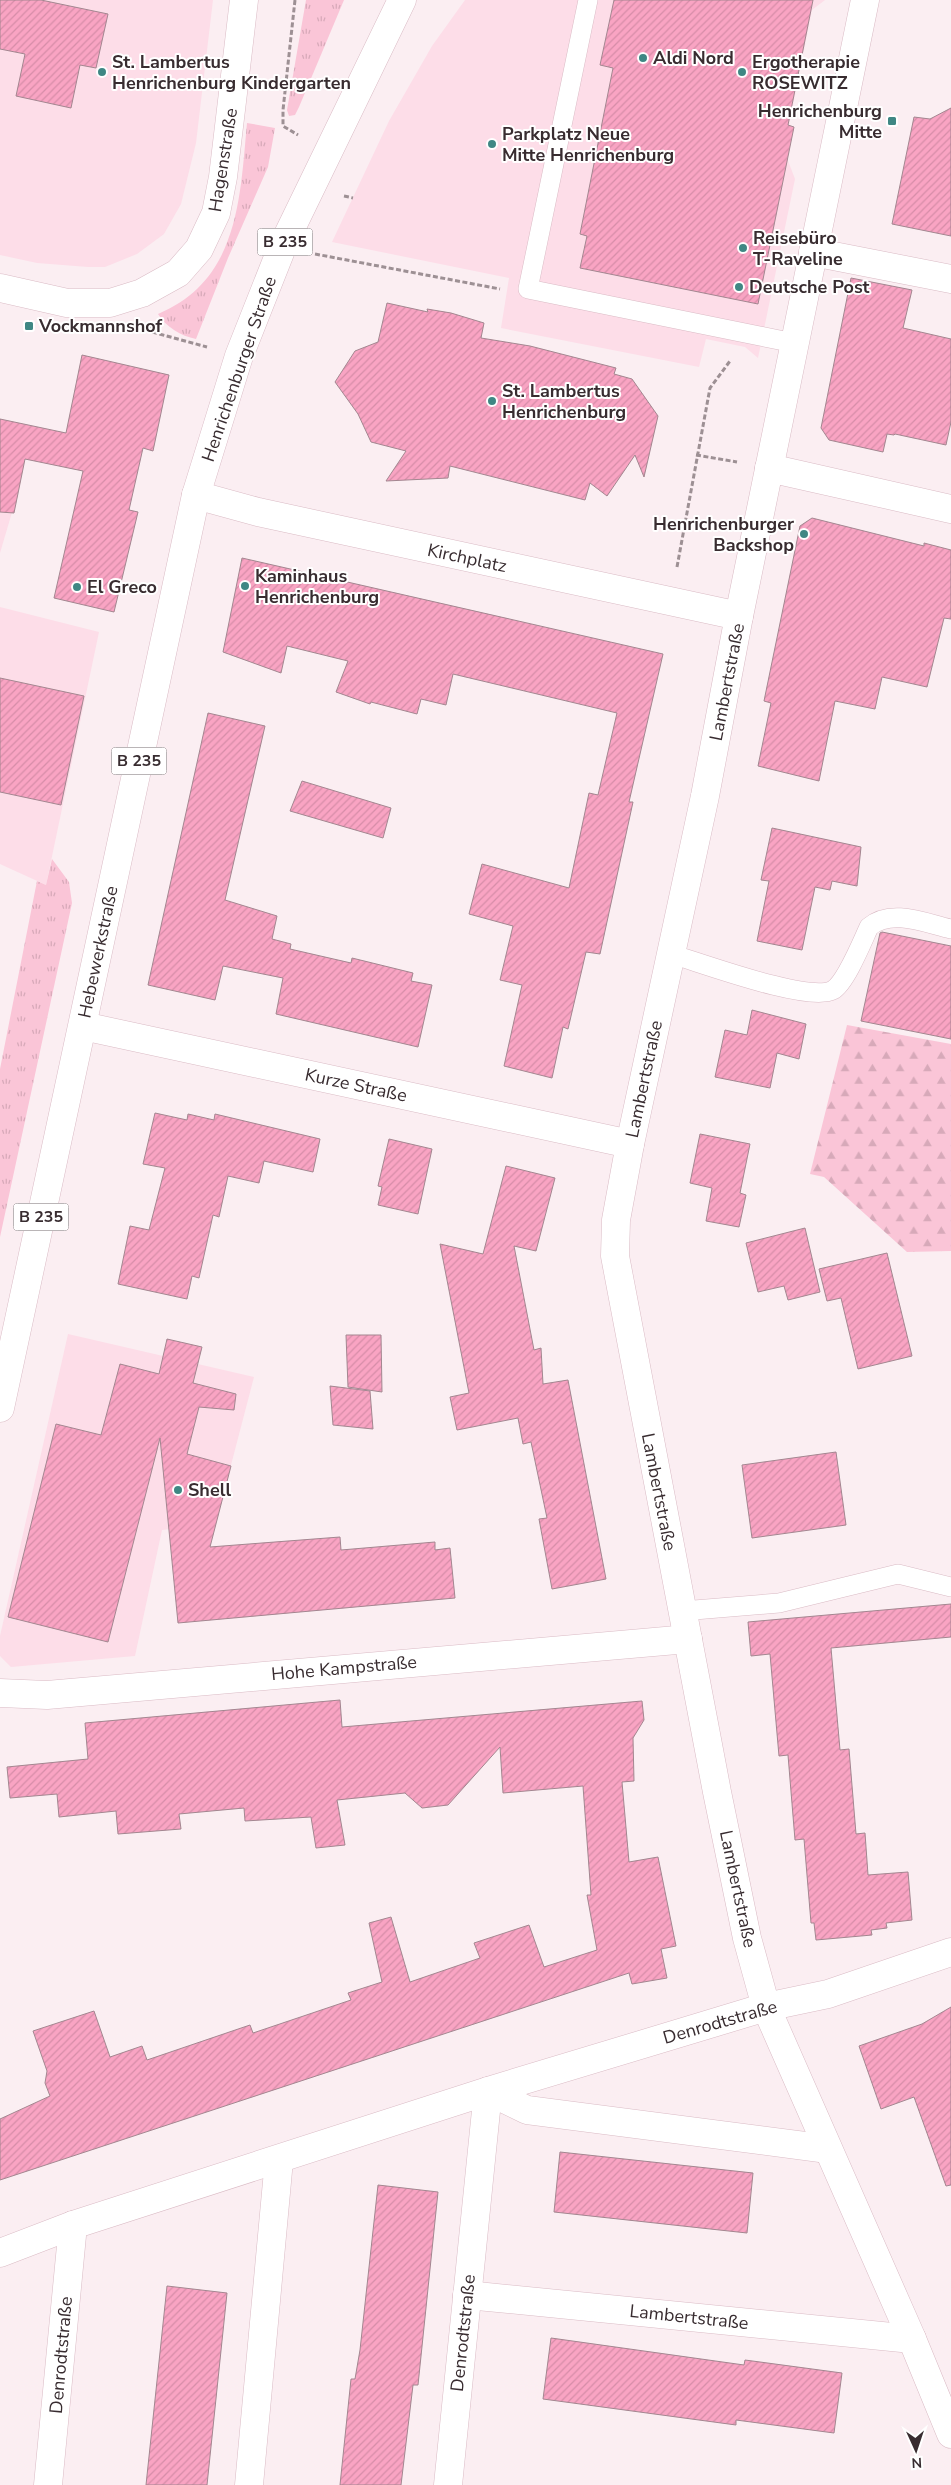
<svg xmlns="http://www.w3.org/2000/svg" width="951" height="2485" font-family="'Nunito Sans',sans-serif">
	<defs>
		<pattern id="grass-tufts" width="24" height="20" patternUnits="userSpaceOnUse" patternTransform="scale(1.25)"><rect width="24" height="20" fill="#fac5d7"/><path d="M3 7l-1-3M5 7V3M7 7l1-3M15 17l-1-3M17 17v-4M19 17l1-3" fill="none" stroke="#d7a9b9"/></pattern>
		<pattern id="forest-firs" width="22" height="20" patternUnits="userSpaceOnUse" patternTransform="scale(1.25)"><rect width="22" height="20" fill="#fac5d7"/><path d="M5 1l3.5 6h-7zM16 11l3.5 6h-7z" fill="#d7a9b9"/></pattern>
		<pattern id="building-hatch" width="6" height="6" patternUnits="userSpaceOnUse" patternTransform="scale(1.25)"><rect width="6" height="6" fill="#f9a4c3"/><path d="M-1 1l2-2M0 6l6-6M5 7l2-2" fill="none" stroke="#d68da8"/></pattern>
	</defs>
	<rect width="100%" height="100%" fill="#fbeef2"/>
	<g fill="#fddde8">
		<polygon points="0,0 213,0 196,143 181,204 164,234 137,254 105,267 88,267 37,263 0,255"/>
		<polygon points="465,0 825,0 812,10 789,125 794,127 787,158 795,179 758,358 745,347 706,339 699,367 501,328 509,278 332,242 389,121 432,46"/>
		<polygon points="0,453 25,459 18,492 0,553"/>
		<polygon points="0,607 99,632 46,885 0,864"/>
		<polygon points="68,1334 254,1377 219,1511 198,1526 162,1530 135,1656 11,1667 0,1656 0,1636"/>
	</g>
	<g fill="url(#grass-tufts)">
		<polygon points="306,0 344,0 299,107 295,115 289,116 287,110"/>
		<path d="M247,123L275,128L268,167L228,258L196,339C181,336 166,327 158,314C239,280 240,198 247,123Z"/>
		<polygon points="52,859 69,882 72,903 0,1237 0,1069 37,881 46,885"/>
	</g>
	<polygon fill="url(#forest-firs)" points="847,1025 951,1044 951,1251 907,1252 824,1177 810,1174"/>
	<g fill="url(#building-hatch)" stroke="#a38690">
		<polygon points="0,0 41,0 108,14 96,68 80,65 71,108 16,96 25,54 0,49"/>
		<polygon points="614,0 813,0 788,125 794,127 758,304 580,268 587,236 580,234 613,68 600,65"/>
		<polygon points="951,108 951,236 892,224 914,117 930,119"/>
		<polygon points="851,278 912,290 903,328 951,339 951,422 946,445 895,434 894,435 887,434 883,452 829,440 821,428"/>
		<polygon points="387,303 428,312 427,309 451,313 484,323 481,338 530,346 616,368 614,374 632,379 658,416 644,477 635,455 607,496 590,483 585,500 450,466 448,478 386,481 406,451 371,442 358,414 335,382 355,351 378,342"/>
		<polygon points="82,355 169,375 153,451 143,448 129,510 138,512 114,612 54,598 83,471 25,459 14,513 0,512 0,419 66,433"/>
		<polygon points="812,518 924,546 924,543 951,550 951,619 944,618 927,687 882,677 875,709 835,701 819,781 758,766 771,703 764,701 800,526"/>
		<polygon points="242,558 663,654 629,802 633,802 600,954 586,952 568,1029 563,1027 552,1078 504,1066 522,985 500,980 513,926 469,914 482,864 569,888 589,793 598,795 617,713 453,674 446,705 421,699 417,714 371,702 370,704 336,692 348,661 287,646 281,673 223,652"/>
		<polygon points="0,678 84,696 61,805 0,792"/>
		<polygon points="208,713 265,726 225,900 277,916 272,939 291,944 290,949 351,963 352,958 413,973 411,981 432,985 418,1047 276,1014 283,978 223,966 215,1000 148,985"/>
		<polygon points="302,781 391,808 383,838 290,811"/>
		<polygon points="772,828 861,847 857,886 832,881 830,890 815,887 802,950 757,941 769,881 761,880"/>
		<polygon points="882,932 951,946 951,1039 861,1021 880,933"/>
		<polygon points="752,1010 806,1024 799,1059 777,1053 770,1088 715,1077 725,1030 747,1035"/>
		<polygon points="155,1113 187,1120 188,1114 214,1120 215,1114 320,1139 313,1172 264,1161 259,1183 228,1176 219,1217 213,1215 199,1278 192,1276 187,1299 118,1284 130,1226 149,1230 165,1168 143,1164"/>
		<polygon points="700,1134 750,1144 740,1193 746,1195 739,1227 706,1221 712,1188 690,1183"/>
		<polygon points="389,1139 432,1149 418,1214 378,1205 382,1187 378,1186"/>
		<polygon points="506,1166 555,1178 536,1251 514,1246 534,1350 541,1348 543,1384 568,1380 606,1579 552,1589 539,1519 547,1518 531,1442 523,1444 518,1418 457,1430 450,1397 469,1393 440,1244 483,1254"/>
		<polygon points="805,1228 820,1292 788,1300 784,1286 758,1292 746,1243"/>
		<polygon points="887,1253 912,1356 858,1369 841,1298 827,1301 819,1269"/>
		<polygon points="346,1335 381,1335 382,1392 348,1387"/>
		<polygon points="167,1339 202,1347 193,1383 236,1394 234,1410 199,1407 187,1454 231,1466 210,1547 340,1537 341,1550 435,1542 435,1550 450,1548 455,1598 178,1623 160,1438 108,1642 8,1617 56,1424 101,1435 120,1364 159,1374"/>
		<polygon points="330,1386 370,1391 373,1429 333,1425"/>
		<polygon points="836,1452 846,1525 752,1538 742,1465"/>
		<polygon points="951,1604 951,1637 831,1648 840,1750 849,1749 856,1834 865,1833 868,1875 908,1872 912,1920 886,1923 887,1928 871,1930 872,1935 816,1940 814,1923 811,1923 804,1839 795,1840 788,1755 779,1756 770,1654 751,1656 748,1622"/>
		<polygon points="340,1700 342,1727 642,1701 644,1720 633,1738 634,1781 622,1782 629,1862 658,1857 676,1946 661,1949 667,1978 632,1984 629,1973 0,2180 0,2119 50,2096 45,2083 47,2071 33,2031 94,2011 110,2057 142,2046 147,2060 250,2025 253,2033 351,2000 348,1993 382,1982 369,1923 391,1917 410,1982 480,1958 474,1943 529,1925 544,1967 597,1950 587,1895 591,1895 583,1786 503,1793 500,1747 448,1805 422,1808 405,1793 337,1800 345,1845 316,1848 311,1817 245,1821 244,1808 179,1814 181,1829 118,1834 116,1811 59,1817 57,1794 10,1798 7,1767 88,1759 85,1723"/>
		<polygon points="951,2007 951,2185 946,2186 914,2097 881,2109 859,2046 922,2024"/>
		<polygon points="560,2152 753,2173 747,2233 554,2212"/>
		<polygon points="378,2185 438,2192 418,2385 413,2385 401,2485 340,2485 351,2379 355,2379 360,2350"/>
		<polygon points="167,2286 227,2293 207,2485 146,2485"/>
		<polygon points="551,2338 744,2365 745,2360 842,2373 834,2433 736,2420 736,2425 543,2399"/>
	</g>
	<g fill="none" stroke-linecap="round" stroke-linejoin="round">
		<defs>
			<g id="service">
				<polyline points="588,0 528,289 794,343"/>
				<path d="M671,954C702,963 809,1003 833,990C846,982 862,942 869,927C891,908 925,923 951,929"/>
				<polyline points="682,1611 779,1603 898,1574 951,1587"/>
			</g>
			<g id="minor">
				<polyline points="865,0 739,616 705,796 630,1144 616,1220 615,1256 717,1792 747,1938 766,2007 912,2339 951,2434"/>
				<polyline points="813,252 951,279"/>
				<polyline points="0,288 67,303 110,303 142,293 178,273 199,249 216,213 223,177 244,0"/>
				<polyline points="769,468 951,509"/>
				<polyline points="196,495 258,512 739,616"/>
				<polyline points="83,1026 630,1144"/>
				<polyline points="0,1693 47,1695 688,1639"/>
				<polyline points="0,2253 73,2225 488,2091 766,2007 828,1994 951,1952"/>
				<polyline points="467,2295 912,2339"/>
				<polyline points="48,2485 73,2225"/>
				<polyline points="249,2485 279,2160"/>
				<polyline points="448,2485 488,2091 527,2110 828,2149"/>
			</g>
			<polyline id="primary" points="0,1408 196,495 239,356 283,245 402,0"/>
		</defs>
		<use href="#service" stroke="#dabbc5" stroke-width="20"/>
		<use href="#minor" stroke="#dabbc5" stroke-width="29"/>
		<use href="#primary" stroke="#dabbc5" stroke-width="29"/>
		<g stroke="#9d9094" stroke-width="3" stroke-dasharray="5 2.5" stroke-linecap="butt">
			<polyline points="295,0 283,110 283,126 298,135"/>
			<polyline points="344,196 353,198"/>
			<polyline points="315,254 500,289"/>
			<polyline points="150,325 152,332 207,347"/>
			<polyline points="696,455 737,462"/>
			<polyline points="677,567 710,388 730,361"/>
		</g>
		<use href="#service" stroke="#fff" stroke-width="19"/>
		<use href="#minor" stroke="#fff" stroke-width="28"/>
		<use href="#primary" stroke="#fff" stroke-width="28"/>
	</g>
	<g fill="#3f8784" stroke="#fff" stroke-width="2">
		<circle cx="643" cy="58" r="5"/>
		<circle cx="102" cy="72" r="5"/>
		<circle cx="742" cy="72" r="5"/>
		<rect x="887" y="116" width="10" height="10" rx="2.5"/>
		<circle cx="492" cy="144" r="5"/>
		<circle cx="743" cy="248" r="5"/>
		<circle cx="739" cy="287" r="5"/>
		<rect x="24" y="321" width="10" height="10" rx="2.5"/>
		<circle cx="492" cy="401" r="5"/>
		<circle cx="804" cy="534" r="5"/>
		<circle cx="245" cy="586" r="5"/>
		<circle cx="77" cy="587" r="5"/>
		<circle cx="178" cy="1490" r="5"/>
	</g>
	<g text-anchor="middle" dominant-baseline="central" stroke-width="4" stroke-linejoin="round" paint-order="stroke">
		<g fill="#fff" stroke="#746b6e" stroke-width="1">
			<rect x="257.5" y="228.5" width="55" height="27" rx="4"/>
			<rect x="111.5" y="747.5" width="55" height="27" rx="4"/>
			<rect x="13.5" y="1203.5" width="55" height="27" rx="4"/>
		</g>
		<g font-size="16" font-weight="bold" fill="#382c30">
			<text x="285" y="242">B 235</text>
			<text x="139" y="761">B 235</text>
			<text x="41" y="1217">B 235</text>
		</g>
		<g font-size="18" font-weight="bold" fill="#382c30" stroke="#fff" text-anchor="start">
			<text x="653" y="58">Aldi Nord</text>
			<text x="112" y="62">St. Lambertus<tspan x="112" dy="21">Henrichenburg Kindergarten</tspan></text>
			<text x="752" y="62">Ergotherapie<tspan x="752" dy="21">ROSEWITZ</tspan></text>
			<text x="882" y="111" text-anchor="end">Henrichenburg<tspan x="882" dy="21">Mitte</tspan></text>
			<text x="502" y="134">Parkplatz Neue<tspan x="502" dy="21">Mitte Henrichenburg</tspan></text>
			<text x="753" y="238">Reisebüro<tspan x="753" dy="21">T-Raveline</tspan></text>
			<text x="749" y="287">Deutsche Post</text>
			<text x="39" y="326">Vockmannshof</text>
			<text x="502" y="391">St. Lambertus<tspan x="502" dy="21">Henrichenburg</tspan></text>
			<text x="794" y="524" text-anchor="end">Henrichenburger<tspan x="794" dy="21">Backshop</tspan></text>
			<text x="255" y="576">Kaminhaus<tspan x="255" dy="21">Henrichenburg</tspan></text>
			<text x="87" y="587">El Greco</text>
			<text x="188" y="1490">Shell</text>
		</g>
		<g font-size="18" fill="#382c30" stroke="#fff">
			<text transform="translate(223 160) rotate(-81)">Hagenstraße</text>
			<text transform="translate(239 369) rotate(-71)">Henrichenburger Straße</text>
			<text transform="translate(467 558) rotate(12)">Kirchplatz</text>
			<text transform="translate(727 682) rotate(-79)">Lambertstraße</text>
			<text transform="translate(98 952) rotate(-78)">Hebewerkstraße</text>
			<text transform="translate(644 1079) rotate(-78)">Lambertstraße</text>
			<text transform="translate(356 1085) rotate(12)">Kurze Straße</text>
			<text transform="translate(659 1492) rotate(79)">Lambertstraße</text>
			<text transform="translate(344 1668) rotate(-5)">Hohe Kampstraße</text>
			<text transform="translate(738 1889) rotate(78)">Lambertstraße</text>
			<text transform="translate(720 2022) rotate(-16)">Denrodtstraße</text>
			<text transform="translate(689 2317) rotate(6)">Lambertstraße</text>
			<text transform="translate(463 2333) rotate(-84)">Denrodtstraße</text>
			<text transform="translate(61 2355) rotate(-85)">Denrodtstraße</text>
		</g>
	</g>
	<g transform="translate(916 2450) rotate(177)" stroke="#ffffff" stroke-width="4" paint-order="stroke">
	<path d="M0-4L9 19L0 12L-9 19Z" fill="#382c30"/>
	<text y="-8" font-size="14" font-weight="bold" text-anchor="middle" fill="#382c30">N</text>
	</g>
</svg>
